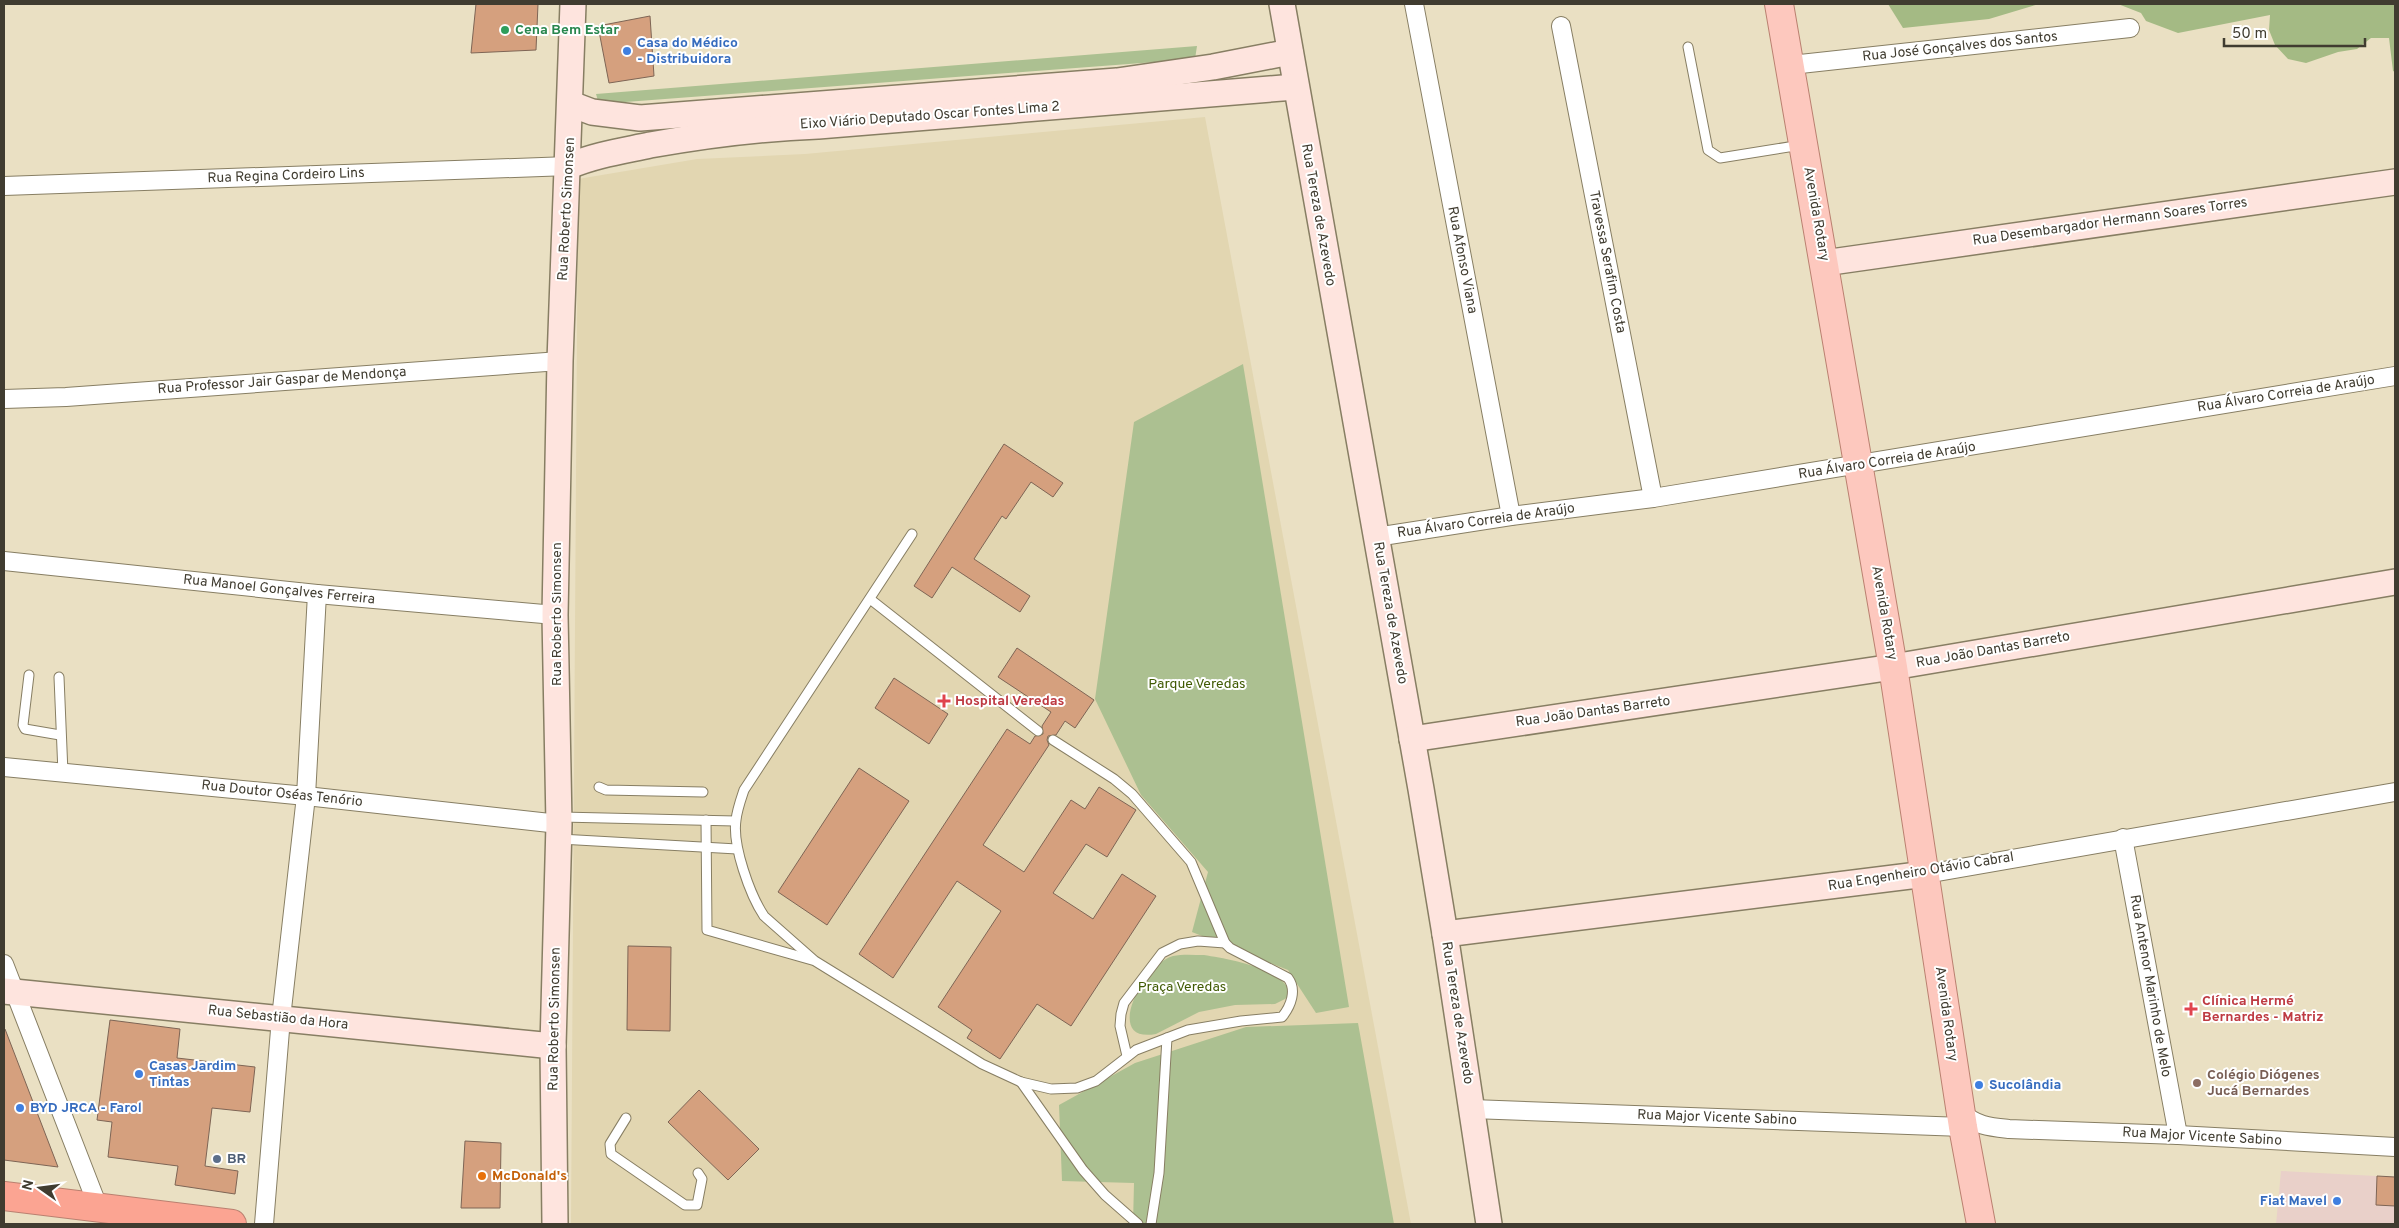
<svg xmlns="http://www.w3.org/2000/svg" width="2399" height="1228" font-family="Overpass,sans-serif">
	<rect width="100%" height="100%" fill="#eae0c3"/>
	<polygon fill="#e9d0c9" points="2281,1171 2395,1177 2395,1224 2276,1224"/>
	<polygon fill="#e2d6b1" points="1205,117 1411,1224 571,1224 578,179 697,159 805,154"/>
	<g fill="#acc091">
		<polygon points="1197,46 1195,59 599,104 596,94"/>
		<polygon points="1243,364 1349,1007 1316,1013 1288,970 1192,932 1208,872 1141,795 1095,699 1134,422"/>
		<path d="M1204,955C1228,959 1280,967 1291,993L1285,999L1275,1004L1235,1005L1199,1012L1156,1034C1102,1044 1143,964 1173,956C1182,954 1194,955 1204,955Z"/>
		<polygon points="1358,1023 1394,1224 1133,1224 1134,1183 1062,1181 1059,1105 1135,1063 1246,1027"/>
	</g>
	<g fill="#a4ba84">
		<polygon points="1888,4 2039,4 1989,19 1903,28"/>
		<polygon points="2118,4 2395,4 2395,72 2393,71 2389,38 2371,38 2357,49 2338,52 2306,63 2288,59 2275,45 2269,30 2270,15 2178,33 2146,21 2141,13"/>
	</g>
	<g fill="#d5a07e" stroke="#7e6555">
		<polygon points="476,4 538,4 536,50 471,53"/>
		<polygon points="650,16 654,76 609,83 598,26"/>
		<polygon points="1004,444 1063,483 1053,497 1031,482 1006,519 1002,516 974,559 1030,596 1020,612 952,567 932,598 914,586"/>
		<polygon points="1017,648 1094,700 1075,728 1065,721 1056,735 1048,736 1047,740 1049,745 983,845 1024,872 1071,800 1085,809 1099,787 1136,810 1107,857 1086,844 1053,893 1093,919 1122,874 1156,896 1071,1026 1037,1004 1000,1059 967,1038 972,1030 938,1007 1001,911 957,881 893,978 859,954 1007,729 1030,744 1035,736 1043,734 1042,726 1051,712 998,677"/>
		<polygon points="894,678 948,714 929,744 875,708"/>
		<polygon points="859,768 909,801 827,925 778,892"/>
		<polygon points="628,946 671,947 670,1031 627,1030"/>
		<polygon points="110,1020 180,1029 177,1058 255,1067 250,1112 212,1108 205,1166 238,1171 235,1194 175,1185 178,1166 108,1157 112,1122 97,1120"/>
		<polygon points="4,1029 5,1029 58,1167 4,1160"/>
		<polygon points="699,1090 759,1149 728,1180 668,1122"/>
		<polygon points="465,1141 501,1143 500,1208 461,1208"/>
		<polygon points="2377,1176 2395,1177 2395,1206 2376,1205"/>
	</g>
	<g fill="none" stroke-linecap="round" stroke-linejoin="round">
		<defs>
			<g id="lane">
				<polyline points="1688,47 1708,150 1720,158 1801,145"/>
				<path d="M912,534L744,790C741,799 737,810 736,820C732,845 750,895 764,916L815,961L982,1064L1021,1082L1051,1089L1077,1088L1096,1081L1136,1050L1188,1030L1241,1021L1282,1017C1291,1006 1297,990 1288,978L1230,948L1225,943L1191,862L1132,794L1114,779L1053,740"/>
				<polyline points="870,599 1038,731"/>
				<polyline points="29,675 23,725 25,729 60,735"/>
				<polyline points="59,677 63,773"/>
				<polyline points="599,787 606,790 703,792"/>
				<polyline points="561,817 735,821"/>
				<polyline points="706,820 707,930 812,960"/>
				<polyline points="560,839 737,849"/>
				<polyline points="1127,1056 1120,1026 1121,1014 1124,1003 1162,953 1180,944 1198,941 1225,943"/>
				<polyline points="1021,1082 1083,1170 1105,1195 1138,1224"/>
				<polyline points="626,1118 610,1144 611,1154 685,1205 697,1205 702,1179 698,1173"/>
				<polyline points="1151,1224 1159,1173 1167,1038"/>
			</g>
			<g id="street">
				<polyline points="1414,4 1511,516"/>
				<polyline points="1561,26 1653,498"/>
				<polyline points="1791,65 2130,28"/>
				<polyline points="4,186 569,166"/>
				<polyline points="4,399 66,397 560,361"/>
				<polyline points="1376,537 1511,516 1653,498 2395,376"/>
				<polyline points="4,561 317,594 555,615"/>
				<polyline points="4,767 306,796 559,824"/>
				<polyline points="2123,838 2178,1135"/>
				<polyline points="1926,874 2395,792"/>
				<polyline points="4,964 99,1209"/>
				<polyline points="1472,1109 1963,1127"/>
				<path d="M1961,1112C1976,1126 1990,1127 2009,1129L2178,1135L2395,1147"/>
				<polyline points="264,1224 281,1018 306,796 317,594"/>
			</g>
			<g id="secondary">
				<polyline points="1282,4 1421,789 1445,934 1489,1224"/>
				<polyline points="571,104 592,112 640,118 1117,81 1213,67 1290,52"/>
				<path d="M569,166C595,155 622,151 650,145C706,135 761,128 818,126L1295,87"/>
				<polyline points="1824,263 2395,182"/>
				<polyline points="1412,739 1893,667 2395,582"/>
				<polyline points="1445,934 1926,874"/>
				<polyline points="4,991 553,1046"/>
				<polyline points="555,1224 553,1046 559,824 555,615 560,361 573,4"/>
			</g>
			<polyline id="primary" points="1779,4 1893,667 1963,1127 1981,1224"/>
			<polyline id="highway" points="4,1196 232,1224"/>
		</defs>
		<use href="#lane" stroke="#877e63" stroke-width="11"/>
		<use href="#street" stroke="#877e63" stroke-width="20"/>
		<use href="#secondary" stroke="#877e63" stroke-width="28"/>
		<use href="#primary" stroke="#ba8070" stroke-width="30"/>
		<use href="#highway" stroke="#ba8070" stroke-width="30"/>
		<use href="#lane" stroke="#fff" stroke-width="9"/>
		<use href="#street" stroke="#fff" stroke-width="18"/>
		<use href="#secondary" stroke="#fee4de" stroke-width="25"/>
		<use href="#primary" stroke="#fdc8be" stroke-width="28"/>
		<use href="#highway" stroke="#fba492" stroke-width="28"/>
	</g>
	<circle fill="#2e9e5b" stroke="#fff" stroke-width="2" cx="505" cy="30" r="5"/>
	<g fill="#3f7fe0" stroke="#fff" stroke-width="2">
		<circle cx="627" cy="51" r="5"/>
		<circle cx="139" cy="1074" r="5"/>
		<circle cx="1979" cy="1085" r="5"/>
		<circle cx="20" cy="1108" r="5"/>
		<circle cx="2337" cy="1201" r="5"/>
	</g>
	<g fill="#e0444e" stroke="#fff" stroke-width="2">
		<path d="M941.5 693.5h5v5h5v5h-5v5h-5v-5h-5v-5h5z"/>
		<path d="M2188.5 1001.5h5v5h5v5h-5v5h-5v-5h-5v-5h5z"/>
	</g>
	<circle fill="#8d6e63" stroke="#fff" stroke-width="2" cx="2197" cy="1083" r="5"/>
	<circle fill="#5c6f8a" stroke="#fff" stroke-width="2" cx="217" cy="1159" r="5"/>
	<circle fill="#e8710a" stroke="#fff" stroke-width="2" cx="482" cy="1176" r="5"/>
	<g text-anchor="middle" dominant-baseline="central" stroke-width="4" stroke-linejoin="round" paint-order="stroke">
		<g font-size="14" font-weight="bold" fill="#27864d" stroke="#fff" text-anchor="start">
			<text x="515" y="30">Cena Bem Estar</text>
		</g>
		<g font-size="14" font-weight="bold" fill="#366cbe" stroke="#fff" text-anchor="start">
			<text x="637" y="43">Casa do Médico<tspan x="637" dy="16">- Distribuidora</tspan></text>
			<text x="149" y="1066">Casas Jardim<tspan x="149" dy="16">Tintas</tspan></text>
			<text x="1989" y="1085">Sucolândia</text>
			<text x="30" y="1108">BYD JRCA - Farol</text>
			<text x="2327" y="1201" text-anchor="end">Fiat Mavel</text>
		</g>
		<g font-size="14" fill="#403c30" stroke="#fff">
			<text transform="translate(1960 47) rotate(-6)">Rua José Gonçalves dos Santos</text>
			<text transform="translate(930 116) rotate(-4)">Eixo Viário Deputado Oscar Fontes Lima 2</text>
			<text transform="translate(286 176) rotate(-2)">Rua Regina Cordeiro Lins</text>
			<text transform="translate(567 209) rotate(-87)">Rua Roberto Simonsen</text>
			<text transform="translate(1816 214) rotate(80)">Avenida Rotary</text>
			<text transform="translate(1318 215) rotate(80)">Rua Tereza de Azevedo</text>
			<text transform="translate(2110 222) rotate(-8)">Rua Desembargador Hermann Soares Torres</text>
			<text transform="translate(1462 260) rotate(79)">Rua Afonso Viana</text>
			<text transform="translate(1607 262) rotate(79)">Travessa Serafim Costa</text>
			<text transform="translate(282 381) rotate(-4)">Rua Professor Jair Gaspar de Mendonça</text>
			<text transform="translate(2286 394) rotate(-9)">Rua Álvaro Correia de Araújo</text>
			<text transform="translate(1887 461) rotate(-9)">Rua Álvaro Correia de Araújo</text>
			<text transform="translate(1486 521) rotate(-8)">Rua Álvaro Correia de Araújo</text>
			<text transform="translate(279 590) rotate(6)">Rua Manoel Gonçalves Ferreira</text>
			<text transform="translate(1390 613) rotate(80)">Rua Tereza de Azevedo</text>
			<text transform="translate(1884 613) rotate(80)">Avenida Rotary</text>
			<text transform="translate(557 614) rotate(-90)">Rua Roberto Simonsen</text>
			<text transform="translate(1993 650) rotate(-10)">Rua João Dantas Barreto</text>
			<text transform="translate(1593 712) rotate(-8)">Rua João Dantas Barreto</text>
			<text transform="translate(282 794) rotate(6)">Rua Doutor Oséas Tenório</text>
			<text transform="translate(1921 872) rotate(-9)">Rua Engenheiro Otávio Cabral</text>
			<text transform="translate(2150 986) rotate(80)">Rua Antenor Marinho de Melo</text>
			<text transform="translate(1457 1013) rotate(81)">Rua Tereza de Azevedo</text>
			<text transform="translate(1946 1014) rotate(82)">Avenida Rotary</text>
			<text transform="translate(278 1018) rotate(6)">Rua Sebastião da Hora</text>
			<text transform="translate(555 1019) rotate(-89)">Rua Roberto Simonsen</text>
			<text transform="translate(1717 1118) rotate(2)">Rua Major Vicente Sabino</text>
			<text transform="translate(2202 1137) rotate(3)">Rua Major Vicente Sabino</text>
		</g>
		<g font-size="14" fill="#415b04" stroke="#fff">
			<text x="1197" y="684">Parque Veredas</text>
			<text x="1182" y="987">Praça Veredas</text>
		</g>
		<g font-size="14" font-weight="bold" fill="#be3a42" stroke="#fff" text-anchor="start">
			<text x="955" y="701">Hospital Veredas</text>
			<text x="2202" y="1001">Clínica Hermé<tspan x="2202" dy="16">Bernardes - Matriz</tspan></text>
		</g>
		<g font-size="14" font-weight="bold" fill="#785e54" stroke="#fff" text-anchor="start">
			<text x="2207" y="1075">Colégio Diógenes<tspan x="2207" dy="16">Jucá Bernardes</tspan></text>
		</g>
		<g font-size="14" font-weight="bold" fill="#4e5e75" stroke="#fff" text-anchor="start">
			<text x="227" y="1159">BR</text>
		</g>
		<g font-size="14" font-weight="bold" fill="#c56008" stroke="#fff" text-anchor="start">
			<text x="492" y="1176">McDonald's</text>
		</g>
	</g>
	<rect width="2399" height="1228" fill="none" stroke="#403c30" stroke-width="10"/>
	<g transform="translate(40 1188) rotate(284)" stroke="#ffffff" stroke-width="4" paint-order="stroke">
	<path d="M0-4L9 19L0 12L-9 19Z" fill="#403c30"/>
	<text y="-8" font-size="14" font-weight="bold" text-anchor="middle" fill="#403c30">N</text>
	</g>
	<path d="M2224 38v8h141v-8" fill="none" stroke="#403c30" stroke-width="2.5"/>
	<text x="2232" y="38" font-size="15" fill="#403c30" stroke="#ffffff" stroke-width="4" paint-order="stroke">50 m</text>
</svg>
